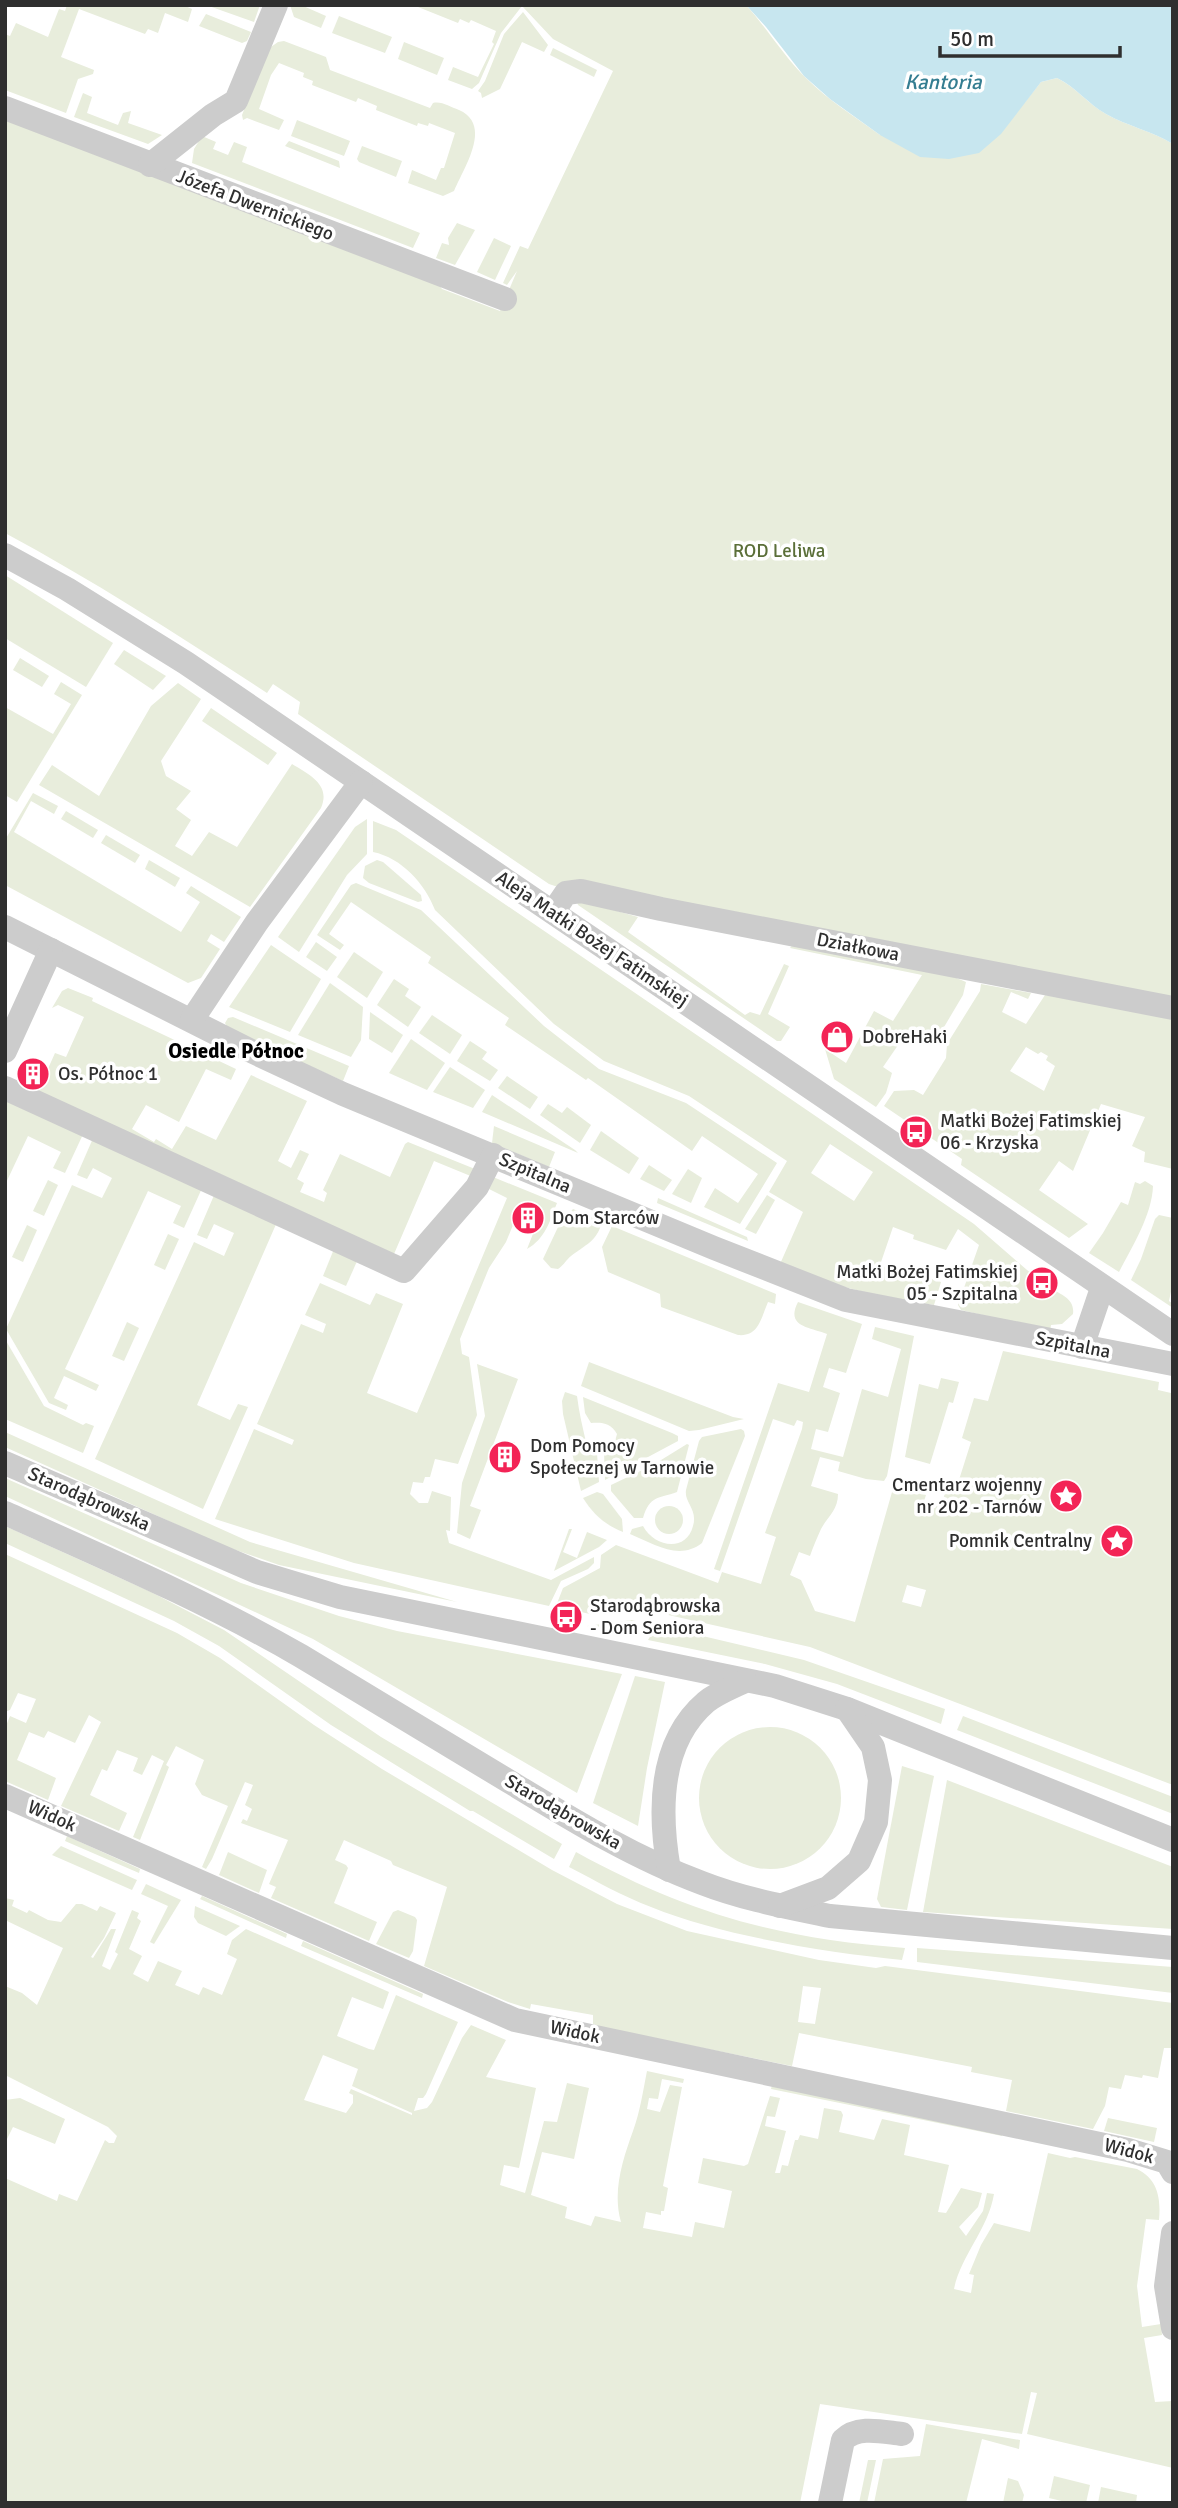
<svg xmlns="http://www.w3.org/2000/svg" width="1178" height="2508" font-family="Signika,sans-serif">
	<rect width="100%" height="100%" fill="#fff"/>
	<g fill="#e8eddc" fill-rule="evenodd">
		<polygon points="67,5 183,5 192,9 188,22 165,13 158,33 148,29 145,34 79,9 61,57 94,70 93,74 78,79 66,113 5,90 5,34 10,36 16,23 48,37 59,9 65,11"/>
		<polygon points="206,5 260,5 254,22"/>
		<polygon points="290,5 301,5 326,16 321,28 294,17"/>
		<path d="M418,5H746C766,27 785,58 806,78C828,100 855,117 880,135L1025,102L1041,82L1057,78C1077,88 1087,103 1106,114C1127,126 1152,131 1173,144V998L555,886L549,884L298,714L300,702L273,684L267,693C181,637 96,582 5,533V119L439,285L442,289L500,311L517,271L507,285L503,283L520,246L528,249L613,71L553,39L522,6L501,33L479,83L472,89L448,80L453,67L478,77L494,44L492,42L496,31L471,20L469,23L460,19L458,23L418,7Z"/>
		<polygon points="523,12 548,45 544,52 522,42 500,89 482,98 481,93 478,91 485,81 504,34"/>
		<polygon points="206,14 251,32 247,41 242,43 199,26"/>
		<polygon points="339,16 392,37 385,53 332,33"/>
		<path d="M284,41L326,57L330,70L430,108L433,103C442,101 450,107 459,110C493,125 464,167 454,191L443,196L408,183L412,170L436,180L441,168H444L455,133L429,123L428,126L418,123L417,126L376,110L377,106L358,98L356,102L312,85L313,81L303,77L304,73L279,63L271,75L259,109L284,120L279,130L247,118L243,120L242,115L268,49L278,42Z"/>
		<polygon points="404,42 444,58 437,75 398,59"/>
		<polygon points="553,48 597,70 594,77 550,55"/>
		<polygon points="83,93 92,97 87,113 118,125 123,113 131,111 128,123 162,135 148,144 74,117"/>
		<polygon points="297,120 350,141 344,156 291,136"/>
		<polygon points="202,136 216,142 213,149 228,155 234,142 247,147 242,162 420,233 413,248 192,163 194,149"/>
		<polygon points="289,141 339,161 340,168 285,146"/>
		<polygon points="362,146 402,161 396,177 359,162 357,159"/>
		<polygon points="457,223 475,230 455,265 436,258 442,243 449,245 448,238"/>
		<polygon points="494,238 511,246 495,280 477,272"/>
		<polygon points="5,575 113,643 86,687 5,638"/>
		<polygon points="124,650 166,676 153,690 114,664"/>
		<polygon points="20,658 49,676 42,687 13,670"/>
		<polygon points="61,682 82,695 17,802 5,795 5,707 53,734 71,704 54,694"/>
		<path d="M178,683L201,699L161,761L166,776L191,791L176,809L191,820L175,846L192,856L209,832L237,847L292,764C310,775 331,785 321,808L250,907L39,785L52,765L99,796L151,706Z"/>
		<polygon points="211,708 277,753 268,765 202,721"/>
		<polygon points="33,793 58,806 54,814 31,801 14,832 181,932 200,902 186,893 191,886 241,917 224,942 211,934 207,941 220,949 201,978 188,983 5,885 5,840"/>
		<polygon points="66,811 98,830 93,838 61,819"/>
		<polygon points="367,819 367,854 347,875 299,952 278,937 355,827"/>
		<path d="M373,821L396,830L974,1224L1034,1276L1032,1280L1048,1290L1050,1288C1062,1295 1075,1299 1073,1314L1062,1324L1051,1325L1050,1331L961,1310L958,1305L979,1245L958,1229L946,1250L913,1239L914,1235L893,1227L880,1265L901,1273L903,1269L941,1282L934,1305C882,1296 827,1287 780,1264L803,1212L769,1192L787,1161L689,1096L604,1061L554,1024L435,910C425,884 402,858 373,852ZM830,1144L873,1172L854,1201L811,1173Z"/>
		<polygon points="106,835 140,855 135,863 101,843"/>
		<polygon points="149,860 180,878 175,887 145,869"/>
		<polygon points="377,860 383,862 421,895 422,901 418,902 369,883 363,878 365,866"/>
		<polygon points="356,883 421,910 544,1026 599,1069 686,1103 777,1163 740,1224 704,1207 715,1188 738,1203 758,1174 702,1136 692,1151 588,1078 586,1080 505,1025 509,1018 428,963 431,957 351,902 329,934 344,945 340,950 317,935 351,885"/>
		<polygon points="582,901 638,917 628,932 745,1015 750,1012 760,1015 784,964 789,966 768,1014 790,1027 781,1041 777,1041 578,905 577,902"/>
		<polygon points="316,942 337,957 327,971 306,957"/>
		<polygon points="794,943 938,970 966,982 963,995 934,1044 922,1046 905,1035 883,1067 892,1073 886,1093 876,1107 834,1079 825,1049 846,1063 874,1011 893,1021 922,975 790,948"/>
		<polygon points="271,945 321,979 290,1032 229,1007"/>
		<polygon points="354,952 383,972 367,998 337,977"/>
		<polygon points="394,979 409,989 405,996 421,1007 408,1027 377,1005"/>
		<polygon points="330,983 363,1007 361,1040 351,1057 298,1035"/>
		<path d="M981,984L1031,993L1028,999L1011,992L1002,1012L1026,1024L1045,995L1173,1014V1169L1144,1162L1145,1152L1132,1146L1145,1117L1101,1104L1073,1171L1059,1161L1039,1190L1088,1224L1069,1238L961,1165L962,1159L884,1106L894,1091L914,1090L923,1095L946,1058L947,1044L980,991ZM1026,1047L1038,1054L1041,1052L1048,1056L1046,1060L1055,1066L1044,1091L1010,1071Z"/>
		<polygon points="68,988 93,998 92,1001 236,1069 231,1080 206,1069 179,1122 146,1105 132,1129 154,1142 156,1139 172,1149 186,1126 216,1140 251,1075 307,1101 278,1161 291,1168 300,1150 309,1154 297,1179 304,1183 300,1192 324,1202 327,1193 323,1190 340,1154 390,1177 405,1144 408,1142 475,1169 473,1177 434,1161 394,1254 38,1091 55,1053 66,1057 84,1017 58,1005 52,1008 62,991"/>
		<polygon points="370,1012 403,1035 392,1053 369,1039"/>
		<polygon points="432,1015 462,1035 450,1054 419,1033"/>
		<polygon points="233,1017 349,1066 343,1081 228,1029 225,1023 228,1018"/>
		<polygon points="411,1039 445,1063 427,1090 389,1073"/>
		<polygon points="470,1041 487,1052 482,1059 498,1070 490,1081 457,1061"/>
		<polygon points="450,1067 485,1090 473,1108 433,1092"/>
		<polygon points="507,1076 538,1097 530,1109 498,1088"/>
		<polygon points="5,1095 85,1130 65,1173 53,1168 61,1152 28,1136 5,1185"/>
		<polygon points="492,1095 575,1150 578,1153 482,1112"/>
		<polygon points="548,1104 562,1113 567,1107 591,1125 580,1143 540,1115"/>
		<polygon points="494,1126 555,1152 549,1167 492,1143"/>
		<polygon points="601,1131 639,1158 629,1174 590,1150"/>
		<polygon points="94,1136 203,1186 184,1228 173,1223 181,1206 148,1191 65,1369 99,1385 96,1391 64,1376 54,1398 68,1405 66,1410 49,1403 6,1329 72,1185 102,1198 112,1178 93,1168 87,1179 77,1175"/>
		<polygon points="649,1165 672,1180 664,1191 640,1179"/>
		<polygon points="688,1169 702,1178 691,1203 672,1194"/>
		<path d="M493,1177L557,1203C550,1221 545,1239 527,1249L542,1211L522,1203L506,1242L489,1268L460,1339L462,1354L469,1357L477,1415L458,1464L435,1459L430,1477H425L423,1483L413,1482L410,1494L419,1503H428L432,1491L451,1497L450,1531L446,1530L449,1543L551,1580L594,1557V1563L588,1569L561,1581L549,1606L354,1563L215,1519L254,1429L292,1445L294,1440L257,1424L301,1324L323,1333L326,1324L305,1315L320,1283L370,1305L376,1293L403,1304L367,1393L417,1413L507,1198L485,1187Z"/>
		<polygon points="48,1180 58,1185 44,1216 33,1211"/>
		<path d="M1145,1181L1153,1186C1152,1215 1132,1247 1119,1272L1089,1253L1103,1233L1121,1202L1128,1205L1135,1182L1140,1184Z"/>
		<polygon points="215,1193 277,1222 197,1405 230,1420 238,1404 248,1407 203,1509 95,1459 194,1242 224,1256 234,1233 214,1224 207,1239 197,1235"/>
		<polygon points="767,1195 775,1200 756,1234 745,1229"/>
		<polygon points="658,1198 747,1237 748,1241 657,1203"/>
		<path d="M573,1209L602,1221C598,1241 585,1245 571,1256C566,1260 564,1265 558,1269L551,1268L543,1259L559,1225Z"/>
		<polygon points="1159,1215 1173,1218 1173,1282 1169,1301 1173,1304 1173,1308 1131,1280 1141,1259 1155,1219"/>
		<polygon points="27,1225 37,1230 23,1262 12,1257"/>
		<path d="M612,1226L776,1294L775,1304L768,1302C761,1318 759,1337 738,1335L661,1307L660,1294L608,1272L602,1247Z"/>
		<polygon points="168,1234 179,1239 165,1270 154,1265"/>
		<polygon points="334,1249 358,1259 346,1286 323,1276"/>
		<path d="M798,1302L862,1324L846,1373L829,1368L823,1387L840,1393L828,1432L816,1429L811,1449L843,1457L862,1389L888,1397L901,1349L872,1339L875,1327L914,1336L887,1476L884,1481L866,1479L838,1471L840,1462L820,1457L811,1486L838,1494C838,1510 828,1516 821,1529C817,1538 813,1547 810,1556L799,1552L790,1575L801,1580L815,1611L855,1622L894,1485L926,1495L924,1501L941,1506L949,1480L958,1483L971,1442L962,1438L974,1398L988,1401L1003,1351L1159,1382L1158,1390L1171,1393L1173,1387V1785L810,1647L655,1612L627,1610L594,1615L556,1606L563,1588L600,1568L601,1555L616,1545L718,1583L722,1572L761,1584L776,1537L765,1533L802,1429L803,1422L797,1420L794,1426L773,1419L720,1571L714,1569L778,1383L809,1392L827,1334C810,1327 785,1327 798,1302ZM907,1585L926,1590L921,1607L902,1602Z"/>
		<polygon points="127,1322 139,1328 124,1361 112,1356"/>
		<polygon points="5,1339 44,1406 83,1425 86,1423 94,1426 83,1453 5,1419"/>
		<polygon points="589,1362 733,1417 744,1419 699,1430 689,1431 581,1386"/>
		<polygon points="477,1364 518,1379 470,1506 481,1510 470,1539 457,1533 462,1483 485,1416"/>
		<polygon points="941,1378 959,1382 953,1403 949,1402 930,1464 905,1457 919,1384 938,1389"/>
		<path d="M565,1392L577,1396C579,1413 583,1429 587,1446L597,1453L599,1482L581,1491L563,1414L562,1401Z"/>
		<path d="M583,1397L672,1433L678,1436V1441L605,1480L604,1453L613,1449L617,1434C611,1423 602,1422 591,1423L585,1413Z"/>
		<path d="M741,1429L744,1431L745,1436L702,1543C679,1561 654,1544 630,1534L632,1529L643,1526C654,1547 686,1553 693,1526C698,1509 684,1503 686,1490L699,1441L702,1437Z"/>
		<polygon points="5,1432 250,1542 457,1602 279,1565 224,1546 5,1447"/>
		<path d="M687,1444L689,1445L677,1492C658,1499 650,1495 643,1518H634L611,1491V1485L653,1465Z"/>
		<polygon points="5,1478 241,1583 339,1616 397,1631 622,1674 577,1793 313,1639 5,1496"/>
		<path d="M597,1492L603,1494L622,1519L623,1532C605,1525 593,1514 583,1498Z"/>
		<circle cx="669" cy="1520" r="14"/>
		<polygon points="5,1526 151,1592 224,1630 381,1737 562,1844 554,1859 473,1811 470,1811 331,1725 219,1646 174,1621 5,1543"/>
		<polygon points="569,1529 572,1529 563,1552 577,1558 587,1532 607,1540 599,1547 554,1571"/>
		<path d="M5,1554L177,1633L220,1658L314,1725L382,1769L552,1870L617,1904L687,1931L819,1960L876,1968L885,1966L1173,2003V2048H1164L1158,2078L1143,2075L1142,2078L1125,2075L1121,2089L1109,2087L1105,2106L1093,2129L1006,2111L1012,2080L971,2072L972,2067L799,2033L792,2066L593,2026V2015L531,2004L530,2009L508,2002L424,1966L447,1887L393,1865L391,1861L344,1840L335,1860L346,1865L348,1868L334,1903L377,1922L369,1941L271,1898L276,1887L269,1884L288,1840L241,1823L243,1819L247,1821L252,1809L245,1805L253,1785L245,1782L212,1859L206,1869L202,1867L228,1806L202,1795L195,1784L204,1760L176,1746L166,1765L169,1767L140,1840L133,1837L164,1761L152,1755L142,1775L133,1771L138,1758L117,1750L107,1771L102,1769L90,1795L127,1813L119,1831L61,1806L101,1722L89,1715L75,1743L48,1731L44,1738L29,1732L17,1760L56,1778L48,1800L5,1781V1728L10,1716L26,1723L36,1699L18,1693L10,1710L5,1712ZM803,1986L821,1988L815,2024L798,2022Z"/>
		<polygon points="632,1620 636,1621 632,1637 587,1626"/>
		<polygon points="656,1625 804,1660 945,1709 941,1724 837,1684 765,1664 648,1640"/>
		<polygon points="635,1676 665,1682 647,1768 638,1826 593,1803"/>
		<polygon points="963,1716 1173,1797 1173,1814 957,1730"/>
		<circle cx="770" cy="1798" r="71"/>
		<polygon points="902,1766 934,1776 907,1910 881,1907 877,1899"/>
		<polygon points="947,1780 1173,1867 1173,1929 923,1912"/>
		<polygon points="67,1836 140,1869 139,1873 65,1841"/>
		<polygon points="61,1846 137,1880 132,1890 52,1855"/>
		<polygon points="228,1852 267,1870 259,1893 219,1875"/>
		<path d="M576,1852C687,1913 778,1939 905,1948L902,1960C824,1952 723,1936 651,1907C622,1896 596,1881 569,1867Z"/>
		<polygon points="146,1884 181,1900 154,1944 150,1942 168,1906 141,1894"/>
		<polygon points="202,1896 287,1934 286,1938 200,1899"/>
		<path d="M5,1898L14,1900L12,1906L27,1913L29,1910L48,1920L61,1922L76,1904H82L97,1911L100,1906L116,1913L104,1938L91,1957L93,1958L111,1929H116L102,1966L110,1970L118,1954L115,1952L132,1910L139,1913L137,1918L141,1921L129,1949L142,1956L133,1974L148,1982L158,1961L182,1971L175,1985L199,1995L203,1987L222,1995L237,1959L227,1954L232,1940L246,1929L389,1992L383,2009L352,1997L337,2036L369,2049L374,2050L396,1995L458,2022L426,2094L423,2098H418L414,2111L427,2108L432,2102L462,2038L471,2025L506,2040L486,2077L536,2088L519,2168L504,2165L500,2185L525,2193L544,2121L557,2122L567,2083L589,2088L574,2159L542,2152L531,2195L567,2207L565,2218L591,2226L595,2216L621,2222C612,2191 623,2159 633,2131C640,2112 643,2091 647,2071L684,2079L683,2083L662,2079L658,2099L649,2098L647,2109L660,2112L670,2085L682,2087L663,2186L668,2188L664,2211H661V2215L646,2212L643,2228L692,2237L695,2222L724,2228L732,2191L698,2183L703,2158L744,2166L748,2164L770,2096L780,2098L775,2117L767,2116L765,2126L786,2131L775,2173H780L782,2165L788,2166L795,2140H798L800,2135L818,2139L824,2108L841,2111L843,2115L839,2132L874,2140L882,2119L910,2125L904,2155L949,2165L938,2212L946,2213L961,2188L982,2193L978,2207L959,2227L966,2236L983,2211L987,2193L994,2194C988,2230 961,2255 954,2289L971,2293L974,2275L969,2274L981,2245L994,2223L1030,2232L1048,2153L1070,2158L1075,2157L1137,2169C1158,2179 1161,2199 1159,2220L1146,2219L1137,2286L1142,2327L1161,2324L1162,2335L1144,2338L1155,2402L1173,2401V2468L1027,2434L1037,2393L1031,2392L1022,2434L820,2404L800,2503H5V2178L57,2201L59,2194L77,2201L105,2140L109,2143H114L117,2136L108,2127L5,2075V1986L22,1993L37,2005L63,1948L5,1920ZM323,2055L358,2069L352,2086L412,2113V2115L351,2089L349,2093L353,2095V2103L346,2113L304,2100Z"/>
		<polygon points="195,1906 240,1926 226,1936 198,1923 194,1917"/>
		<polygon points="398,1910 415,1917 417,1920 413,1951 409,1958 376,1944 393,1912"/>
		<polygon points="303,1941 423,1994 422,1998 301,1946"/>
		<polygon points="917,1948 1173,1967 1173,1993 917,1962"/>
		<polygon points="772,2085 1003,2133 1002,2136 771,2089"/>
		<polygon points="20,2098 65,2119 55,2144 13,2127 5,2143 5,2100"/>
		<polygon points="1108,2118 1157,2128 1154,2142 1104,2131"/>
		<polygon points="926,2424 1020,2440 1019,2449 982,2439 966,2503 874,2503 883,2459 920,2456"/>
		<polygon points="868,2460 876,2460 867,2503 859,2503"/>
		<polygon points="1054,2476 1090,2485 1086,2503 1070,2503 1049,2498"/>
		<polygon points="1008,2478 1018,2481 1024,2495 1022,2503 1003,2503"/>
		<polygon points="1101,2487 1137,2495 1136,2503 1098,2503"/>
	</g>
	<path fill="#c7e6ef" d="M746,5H1173V144C1152,131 1127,126 1106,114C1088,104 1076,87 1057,78L1041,82L1001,134L979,153L949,159L920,157L880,135L830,99L804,76L766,27Z"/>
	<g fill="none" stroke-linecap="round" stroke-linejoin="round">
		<g stroke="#ccc" stroke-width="24">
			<polyline points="5,108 505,299"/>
			<polyline points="150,165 213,115 236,101 276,5"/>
			<polyline points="5,555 67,589 186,663 1173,1334"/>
			<polyline points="553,912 566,893 581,891 661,909 1173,1008"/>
			<polyline points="5,927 251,1051 343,1094 714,1248 846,1300 1173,1364"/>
			<polyline points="192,1020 257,922 361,782"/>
			<polyline points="5,1051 51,950"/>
			<polyline points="5,1088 404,1271 477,1187 493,1155"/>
			<polyline points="1082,1347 1102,1288"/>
			<polyline points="5,1463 257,1572 340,1597 775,1686 847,1709 1173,1840"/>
			<path d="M5,1513C105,1558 206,1601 301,1656C371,1698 440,1740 510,1782C571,1819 634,1858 702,1883C743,1899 787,1907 830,1916L1173,1948"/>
			<polyline points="5,1796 515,2020 1128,2150 1167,2162 1173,2172"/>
			<path d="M669,1870C659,1813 658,1743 706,1702C717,1693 733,1687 745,1681"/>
			<polyline points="780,1906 828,1888 859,1861 876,1822 880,1780 873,1747 847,1709"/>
			<polyline points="1173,2233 1166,2286 1173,2328"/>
			<path d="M830,2503L843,2440C858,2425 883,2432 902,2434"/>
		</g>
	</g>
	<defs>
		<symbol id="shop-disc" viewBox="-11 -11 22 22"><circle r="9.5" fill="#f32456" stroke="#fff"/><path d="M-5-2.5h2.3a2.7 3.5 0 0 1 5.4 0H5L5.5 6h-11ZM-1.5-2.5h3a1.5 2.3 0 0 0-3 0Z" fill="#fff"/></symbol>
		<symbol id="building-disc" viewBox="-11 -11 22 22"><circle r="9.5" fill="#f32456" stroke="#fff"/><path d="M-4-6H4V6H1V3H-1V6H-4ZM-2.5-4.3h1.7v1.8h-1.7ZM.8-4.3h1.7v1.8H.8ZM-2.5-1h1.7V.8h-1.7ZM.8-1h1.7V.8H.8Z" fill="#fff"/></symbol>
		<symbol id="bus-disc" viewBox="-11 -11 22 22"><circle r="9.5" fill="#f32456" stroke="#fff"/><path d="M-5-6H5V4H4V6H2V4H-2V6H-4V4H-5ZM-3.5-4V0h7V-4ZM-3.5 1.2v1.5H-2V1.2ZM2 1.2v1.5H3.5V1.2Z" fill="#fff"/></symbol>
		<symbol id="sight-disc" viewBox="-11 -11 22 22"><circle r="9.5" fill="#f32456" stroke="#fff"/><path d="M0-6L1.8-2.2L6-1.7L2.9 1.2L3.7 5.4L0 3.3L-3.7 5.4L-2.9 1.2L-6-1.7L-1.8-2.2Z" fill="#fff"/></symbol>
	</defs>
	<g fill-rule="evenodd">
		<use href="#shop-disc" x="818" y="1018" width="38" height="38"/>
		<use href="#building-disc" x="14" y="1055" width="38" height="38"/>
		<use href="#bus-disc" x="897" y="1113" width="38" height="38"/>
		<use href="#building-disc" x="509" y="1199" width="38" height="38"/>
		<use href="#bus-disc" x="1023" y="1264" width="38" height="38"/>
		<use href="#building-disc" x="486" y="1438" width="38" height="38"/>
		<use href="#sight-disc" x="1047" y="1477" width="38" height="38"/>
		<use href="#sight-disc" x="1098" y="1522" width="38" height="38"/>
		<use href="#bus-disc" x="547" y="1598" width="38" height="38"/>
	</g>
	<g text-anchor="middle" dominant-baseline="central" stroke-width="7" stroke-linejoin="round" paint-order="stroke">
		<g font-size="19" fill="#2f2f2f" stroke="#fff">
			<text transform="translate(255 205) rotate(21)">Józefa Dwernickiego</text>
			<text transform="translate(592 939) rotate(34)">Aleja Matki Bożej Fatimskiej</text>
			<text transform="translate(858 947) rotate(11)">Działkowa</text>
			<text transform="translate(535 1173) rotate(23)">Szpitalna</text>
			<text transform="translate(1073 1345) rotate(11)">Szpitalna</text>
			<text transform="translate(89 1499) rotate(24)">Starodąbrowska</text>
			<text transform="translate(563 1812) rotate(30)">Starodąbrowska</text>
			<text transform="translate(52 1816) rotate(24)">Widok</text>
			<text transform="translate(575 2032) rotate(12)">Widok</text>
			<text transform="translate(1129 2151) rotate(15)">Widok</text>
		</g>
		<g font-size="19" fill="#5b6f39" stroke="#fff">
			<text x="779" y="551">ROD Leliwa</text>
		</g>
		<g font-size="19" fill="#2f2f2f" stroke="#fff" text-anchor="start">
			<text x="862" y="1037">DobreHaki</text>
			<text x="58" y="1074">Os. Północ 1</text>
			<text x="940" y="1121">Matki Bożej Fatimskiej<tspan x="940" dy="22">06 - Krzyska</tspan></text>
			<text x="552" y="1218">Dom Starców</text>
			<text x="1018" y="1272" text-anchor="end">Matki Bożej Fatimskiej<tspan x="1018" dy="22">05 - Szpitalna</tspan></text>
			<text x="530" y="1446">Dom Pomocy<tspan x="530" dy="22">Społecznej w Tarnowie</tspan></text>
			<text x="1042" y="1485" text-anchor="end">Cmentarz wojenny<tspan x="1042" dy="22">nr 202 - Tarnów</tspan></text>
			<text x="1092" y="1541" text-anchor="end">Pomnik Centralny</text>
			<text x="590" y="1606">Starodąbrowska<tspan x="590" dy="22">- Dom Seniora</tspan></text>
		</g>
		<g font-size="21" font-style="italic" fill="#347d91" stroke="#fff">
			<text x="943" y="82">Kantoria</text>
		</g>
		<g font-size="21" font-weight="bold" fill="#000" stroke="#fff">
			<text x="236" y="1051">Osiedle Północ</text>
		</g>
	</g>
	<rect width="1178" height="2508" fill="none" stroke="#2f2f2f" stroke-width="14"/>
	<path d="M940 46v10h180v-10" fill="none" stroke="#2f2f2f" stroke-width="3.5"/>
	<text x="950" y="46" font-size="21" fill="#2f2f2f" stroke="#ffffff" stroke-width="5" paint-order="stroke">50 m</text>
</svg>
